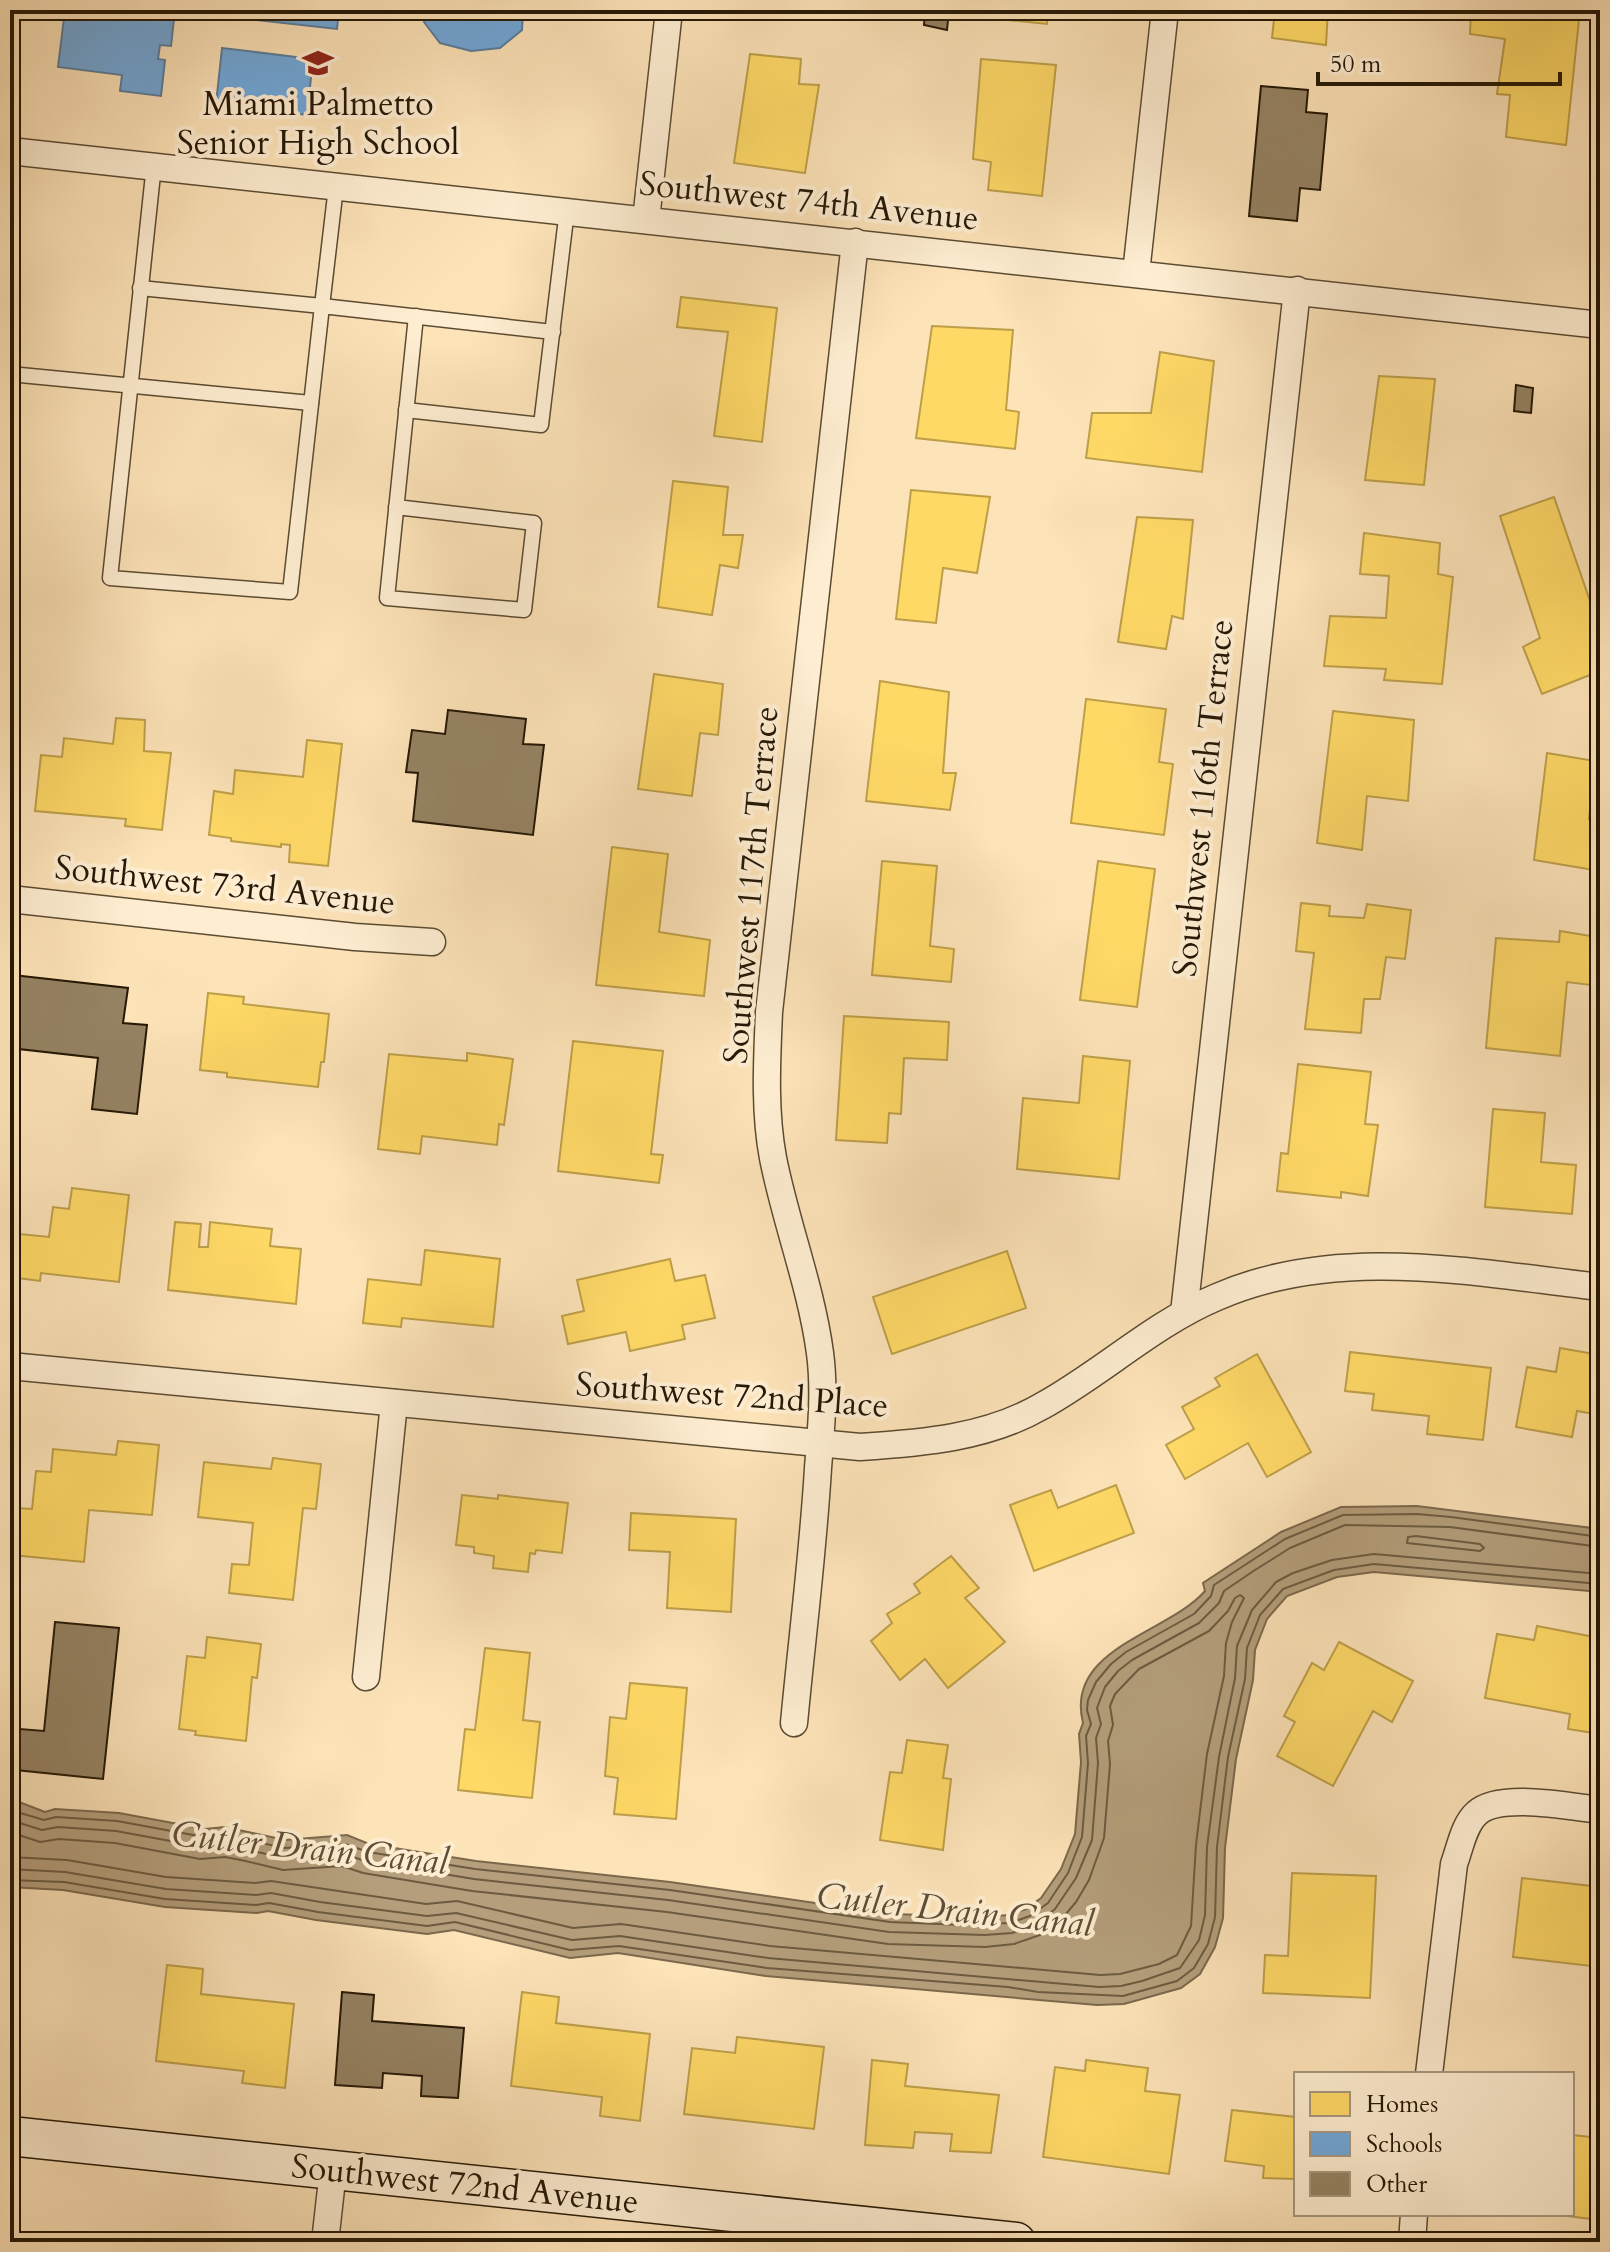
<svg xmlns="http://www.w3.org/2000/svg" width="1610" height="2252" font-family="Cardo,serif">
	<rect width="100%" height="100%" fill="#fde3b8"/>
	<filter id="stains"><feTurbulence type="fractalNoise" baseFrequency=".0025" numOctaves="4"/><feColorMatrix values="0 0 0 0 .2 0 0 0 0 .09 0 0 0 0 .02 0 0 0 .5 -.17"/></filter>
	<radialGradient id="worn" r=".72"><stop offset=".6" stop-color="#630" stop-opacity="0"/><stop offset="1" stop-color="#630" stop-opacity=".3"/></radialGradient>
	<path fill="#b49e7b" stroke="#7b684c" stroke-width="2" d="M1417,1506L1600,1529V1592L1374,1572L1337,1577L1287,1596L1267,1619L1255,1650L1253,1680L1236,1759L1225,1848L1223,1918L1215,1947L1200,1974L1181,1988L1124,2004L1097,2005L766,1976L618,1953L570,1958L454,1930L427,1934L316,1920L268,1911L257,1913L165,1907L63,1890L10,1887V1802H19L45,1812L55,1809L119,1813L205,1829L225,1827L285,1840L347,1835L369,1844L476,1861L670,1882L891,1914L986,1917L1008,1915L1026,1909L1041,1898L1061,1869L1075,1834L1081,1762L1079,1734L1083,1723C1064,1648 1169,1633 1205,1591L1203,1583L1281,1532L1341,1507Z"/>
	<g fill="#ffd966" stroke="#be9f49" stroke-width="2">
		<polygon points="999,10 1048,10 1047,24 998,19"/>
		<polygon points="1275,10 1328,10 1326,45 1272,38"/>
		<polygon points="1471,10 1580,10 1566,145 1506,137 1510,95 1497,94 1505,39 1470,34"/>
		<polygon points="750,54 801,59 799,84 819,85 805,173 734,163"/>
		<polygon points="981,59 1056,65 1042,196 988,190 991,162 973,159"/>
		<polygon points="681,297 777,308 762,442 714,436 728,332 677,327"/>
		<polygon points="932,326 1013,330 1006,410 1019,412 1015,449 916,438"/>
		<polygon points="1160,352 1214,361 1202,472 1086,458 1092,413 1151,413"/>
		<polygon points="1379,376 1435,379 1424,485 1365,480"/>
		<polygon points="673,481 728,487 723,535 743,535 738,568 720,565 712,615 658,607"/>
		<polygon points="911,490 990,497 977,573 943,568 936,623 896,619"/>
		<polygon points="1554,497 1600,630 1600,671 1542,694 1523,647 1540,638 1500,516"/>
		<polygon points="1137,517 1193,520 1183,619 1172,616 1166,649 1118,642"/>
		<polygon points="1364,533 1440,543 1438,574 1453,577 1442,684 1384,680 1386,669 1324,666 1330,616 1386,618 1389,576 1360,574"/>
		<polygon points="654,674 723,684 718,735 700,733 692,796 638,789"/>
		<polygon points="880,681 949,692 943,773 956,773 950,810 866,801"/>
		<polygon points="1086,699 1166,709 1159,762 1173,764 1164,835 1071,823"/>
		<polygon points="1333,711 1414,720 1408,801 1367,796 1362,850 1317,843"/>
		<polygon points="116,718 145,720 144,751 171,753 162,830 125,826 126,819 35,811 41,755 62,757 64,738 113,744"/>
		<polygon points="307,740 342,744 328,866 289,862 290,845 281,844 281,847 231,841 231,838 209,835 214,791 233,794 235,770 303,777"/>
		<polygon points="1547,753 1595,761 1589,819 1600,820 1600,871 1534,860"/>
		<polygon points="612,847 668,854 659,932 710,940 704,996 596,985"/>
		<polygon points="882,861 937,866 930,946 954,949 951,982 872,975"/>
		<polygon points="1098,861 1155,869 1137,1007 1080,1000"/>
		<polygon points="1301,903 1330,906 1329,916 1364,918 1367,904 1411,910 1405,959 1386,957 1380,999 1364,999 1361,1033 1305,1029 1314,953 1296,951"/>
		<polygon points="1560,931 1597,937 1591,985 1567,982 1560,1056 1486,1048 1496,938 1559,942"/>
		<polygon points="208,993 244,997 243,1004 329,1014 324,1062 321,1062 318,1087 227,1077 227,1073 200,1070"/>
		<polygon points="844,1016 949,1022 947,1060 904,1058 901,1114 889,1113 887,1143 836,1140"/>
		<polygon points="573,1041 663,1051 651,1154 663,1155 659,1183 558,1171"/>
		<polygon points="467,1053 513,1059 504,1125 499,1124 497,1145 422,1136 420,1154 378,1149 389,1054 467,1061"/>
		<polygon points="1083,1056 1130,1061 1119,1179 1017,1169 1023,1098 1079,1103"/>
		<polygon points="1298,1064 1371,1072 1365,1124 1378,1125 1368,1196 1341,1192 1341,1198 1277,1191 1281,1153 1288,1154"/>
		<polygon points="1493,1109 1545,1113 1541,1162 1576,1165 1572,1214 1485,1207"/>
		<polygon points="72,1188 129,1195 119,1282 41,1273 40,1281 10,1277 10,1233 49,1237 53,1207 69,1209"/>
		<polygon points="175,1222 201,1224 199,1247 208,1247 210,1222 272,1229 270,1246 301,1249 296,1304 168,1290"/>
		<polygon points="425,1250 500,1259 493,1327 402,1318 401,1327 363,1323 368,1279 421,1285"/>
		<polygon points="1007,1251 1026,1308 892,1354 873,1297"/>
		<polygon points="670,1259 675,1281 705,1275 715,1318 682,1325 685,1339 630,1351 626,1332 568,1344 562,1316 584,1311 577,1280"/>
		<polygon points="1560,1348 1600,1355 1600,1415 1577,1411 1572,1437 1516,1427 1527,1367 1556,1372"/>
		<polygon points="1350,1352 1491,1368 1483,1440 1427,1434 1429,1416 1372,1410 1374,1394 1345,1391"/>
		<polygon points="1257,1354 1311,1452 1267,1477 1248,1443 1185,1479 1166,1445 1194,1429 1182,1407 1220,1386 1215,1378"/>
		<polygon points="118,1441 159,1445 152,1515 89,1510 84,1562 12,1555 17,1508 32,1509 36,1471 51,1472 53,1449 116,1455"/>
		<polygon points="273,1458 321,1464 316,1509 303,1508 293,1600 229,1593 232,1564 249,1565 253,1523 198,1517 204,1462 271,1469"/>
		<polygon points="1116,1485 1134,1533 1034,1571 1010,1505 1051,1490 1058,1508"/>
		<polygon points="462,1495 498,1499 498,1495 568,1503 562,1553 536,1550 535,1554 530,1553 528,1572 493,1568 494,1556 474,1553 474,1547 456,1545"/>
		<polygon points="631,1513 736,1519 731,1612 667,1608 670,1552 629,1550"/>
		<polygon points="951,1556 979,1588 965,1598 1005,1642 948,1688 925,1659 900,1680 871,1641 892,1623 887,1614 920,1593 914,1584"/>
		<polygon points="1537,1626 1600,1638 1600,1734 1568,1729 1570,1714 1485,1698 1497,1634 1534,1640"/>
		<polygon points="207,1637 261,1644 257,1678 252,1677 246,1741 195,1735 196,1731 179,1729 187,1656 205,1658"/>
		<polygon points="1339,1642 1413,1681 1392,1722 1373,1711 1333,1786 1277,1756 1295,1722 1284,1716 1312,1663 1324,1670"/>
		<polygon points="485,1648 530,1653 523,1720 540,1722 532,1798 458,1790 465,1729 475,1730"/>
		<polygon points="630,1683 687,1688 676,1819 614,1814 618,1778 605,1776 610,1717 626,1719"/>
		<polygon points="907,1740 948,1745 943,1778 951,1779 943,1850 880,1840 890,1772 902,1773"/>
		<polygon points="1292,1873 1376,1876 1370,1998 1263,1993 1265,1955 1288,1956"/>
		<polygon points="1522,1878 1600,1887 1600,1967 1513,1957"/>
		<polygon points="167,1965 203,1969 201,1994 294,2004 285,2088 242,2083 244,2071 156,2061"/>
		<polygon points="522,1992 559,1997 556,2023 650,2034 640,2121 600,2116 602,2097 511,2086"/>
		<polygon points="737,2037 824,2047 814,2129 684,2114 692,2048 735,2053"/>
		<polygon points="872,2060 908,2064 905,2086 999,2095 991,2153 950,2151 952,2134 915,2132 913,2148 865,2145"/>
		<polygon points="1086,2060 1148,2068 1145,2091 1180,2095 1169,2174 1043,2157 1055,2067 1085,2071"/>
		<polygon points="1232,2110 1296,2117 1296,2179 1263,2178 1264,2166 1225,2161"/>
		<polygon points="1572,2135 1600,2138 1600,2220 1551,2214 1572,2214"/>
	</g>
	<g fill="#6fa8dc" stroke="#597d9c" stroke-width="2">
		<polygon points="65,10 182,10 175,10 171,46 160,45 158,59 165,60 161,96 120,91 122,75 58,67"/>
		<polygon points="229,10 339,10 337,29 228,17"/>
		<polygon points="426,10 523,11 522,30 500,48 471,51 440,43 424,22"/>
		<polygon points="222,48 313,59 307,115 216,104"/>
	</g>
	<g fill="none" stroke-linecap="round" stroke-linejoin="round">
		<g stroke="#6c5b40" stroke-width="2">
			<polygon points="1416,1536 1480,1544 1484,1548 1480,1551 1407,1543 1408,1537"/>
			<polyline points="10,1810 44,1820 56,1817 117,1821 204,1837 226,1835 284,1848 345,1844 368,1852 475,1869 670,1890 890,1922 963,1925 1010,1923 1030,1916 1048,1903 1068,1873 1082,1837 1088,1763 1086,1736 1091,1724 1087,1710 1088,1700 1096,1682 1111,1664 1126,1652 1194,1614 1211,1596 1214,1585 1285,1539 1343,1515 1417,1514 1451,1517 1600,1537"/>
			<polyline points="10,1820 42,1830 58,1827 116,1831 203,1847 226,1845 284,1858 344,1854 365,1861 474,1879 668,1900 889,1932 985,1935 1012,1933 1035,1925 1055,1909 1076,1878 1092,1840 1098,1763 1096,1738 1101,1724 1097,1708 1105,1687 1118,1671 1132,1660 1199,1623 1219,1603 1224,1591 1255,1570 1290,1548 1345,1525 1450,1527 1600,1547"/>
			<polyline points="10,1832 40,1842 59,1839 115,1843 200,1859 225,1857 241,1860 283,1870 342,1866 363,1873 472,1891 667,1912 888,1944 985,1947 1014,1944 1040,1935 1060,1921 1076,1902 1089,1880 1104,1838 1110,1764 1108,1741 1113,1725 1110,1706 1115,1694 1139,1669 1209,1631 1228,1611 1235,1598 1240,1595 1244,1598 1232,1622 1226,1643 1224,1676 1207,1754 1196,1845 1191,1926 1177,1955 1159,1964 1120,1974 1100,1975 770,1946 621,1924 573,1928 457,1901 426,1904 271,1881 255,1883 166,1877 67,1860 10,1857"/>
			<polyline points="10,1869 65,1872 166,1889 256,1895 271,1893 320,1902 427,1916 456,1913 572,1940 620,1936 768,1958 1099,1987 1121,1986 1142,1981 1180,1968 1199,1940 1205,1915 1207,1847 1219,1757 1235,1678 1237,1646 1252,1610 1276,1582 1293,1573 1332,1560 1374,1554 1600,1574"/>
			<polyline points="10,1880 64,1882 165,1899 256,1905 269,1903 318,1912 427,1926 455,1922 570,1950 619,1946 767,1968 1008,1987 1038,1992 1123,1996 1177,1981 1194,1968 1208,1944 1215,1917 1217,1847 1228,1757 1245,1679 1247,1648 1260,1615 1283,1589 1334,1570 1374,1564 1600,1584"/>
		</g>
	</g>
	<g fill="#958263" stroke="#251806" stroke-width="2">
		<polygon points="925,10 949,10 947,30 924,25"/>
		<polygon points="1261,86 1308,90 1306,112 1327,114 1320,190 1300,188 1297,221 1249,216"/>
		<polygon points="1516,385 1533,388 1531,413 1514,411"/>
		<polygon points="448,710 526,719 523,744 544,745 533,835 413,821 418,773 406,772 412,730 445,734"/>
		<polygon points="13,975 128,988 123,1023 147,1025 137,1114 92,1109 98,1058 10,1048"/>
		<polygon points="55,1622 119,1628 103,1779 16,1770 20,1729 44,1731"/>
		<polygon points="342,1992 374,1995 372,2021 464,2028 458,2098 421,2096 422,2076 383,2073 382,2088 335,2085"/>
	</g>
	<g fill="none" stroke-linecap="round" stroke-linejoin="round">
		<defs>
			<g id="lane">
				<polyline points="154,165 110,578 290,592 322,306 553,332"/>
				<polyline points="10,272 10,274"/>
				<polyline points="140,288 322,306 336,187"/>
				<polyline points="10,374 311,403"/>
				<polyline points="406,410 541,425 567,210"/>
				<polyline points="396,507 534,523 524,610 387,598 416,316"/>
			</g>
			<g id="street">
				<polyline points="10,151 1600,325"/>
				<polyline points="646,220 669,10"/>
				<polyline points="1136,273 1165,10"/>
				<polyline points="10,899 355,937 432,942"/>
				<polyline points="1184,1313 1297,290"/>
				<path d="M10,1366L860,1447C922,1443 987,1438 1042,1406C1102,1373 1153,1324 1217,1297C1338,1244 1474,1273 1600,1287"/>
				<polyline points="366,1677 394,1403"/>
				<path d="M794,1723C802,1638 813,1553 818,1468C821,1431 825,1390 820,1353C811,1286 786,1224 773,1158C764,1110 767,1060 769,1012L855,242"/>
				<path d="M1429,2074L1454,1864C1460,1848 1464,1824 1477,1813C1500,1792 1571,1807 1600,1810"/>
				<polyline points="325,2242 333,2171"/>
				<polyline points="1412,2242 1414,2214"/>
			</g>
			<polyline id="secondary" points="10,2136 1016,2242"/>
		</defs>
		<use href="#lane" stroke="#5b4b32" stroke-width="17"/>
		<use href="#street" stroke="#5b4b32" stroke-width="29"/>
		<use href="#secondary" stroke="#251806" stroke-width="41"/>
		<use href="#lane" stroke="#feedd1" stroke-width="14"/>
		<use href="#street" stroke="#feedd1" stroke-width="26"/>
		<use href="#secondary" stroke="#feedd1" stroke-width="38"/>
	</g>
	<defs>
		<symbol id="school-bare" viewBox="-9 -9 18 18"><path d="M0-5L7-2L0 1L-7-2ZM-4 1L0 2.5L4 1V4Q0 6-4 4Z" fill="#8f2418" stroke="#feedd1" stroke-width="2.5" paint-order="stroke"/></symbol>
	</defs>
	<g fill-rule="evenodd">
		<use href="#school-bare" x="296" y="41" width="44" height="44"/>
	</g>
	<g text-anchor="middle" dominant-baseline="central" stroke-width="8" stroke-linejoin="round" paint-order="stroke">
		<g font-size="34" fill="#251806" stroke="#feedd1">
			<text x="318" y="104">Miami Palmetto<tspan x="318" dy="39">Senior High School</tspan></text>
		</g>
		<g font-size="34" fill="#251806" stroke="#feedd1">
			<text transform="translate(809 201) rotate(6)">Southwest 74th Avenue</text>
			<text transform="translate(1203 798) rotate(-84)">Southwest 116th Terrace</text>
			<text transform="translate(225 885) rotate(6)">Southwest 73rd Avenue</text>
			<text transform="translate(751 885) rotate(-85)">Southwest 117th Terrace</text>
			<text transform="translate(732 1395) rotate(4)">Southwest 72nd Place</text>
			<text transform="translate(465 2184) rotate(6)">Southwest 72nd Avenue</text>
		</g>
		<g font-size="36" font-style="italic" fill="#5e4e35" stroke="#feedd1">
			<text transform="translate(310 1848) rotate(6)">Cutler Drain Canal</text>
			<text transform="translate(955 1910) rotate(6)">Cutler Drain Canal</text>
		</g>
	</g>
	<rect width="1610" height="2252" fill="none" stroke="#fde3b8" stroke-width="40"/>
	<rect x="12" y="12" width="1586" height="2228" fill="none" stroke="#251806" stroke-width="4"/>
	<rect x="20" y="20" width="1570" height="2212" fill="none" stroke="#251806" stroke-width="2"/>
	<rect x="1294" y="2072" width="280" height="144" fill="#feedd1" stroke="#a79880" stroke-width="2"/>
	<rect x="1310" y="2092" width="40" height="24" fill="#ffd966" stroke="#a79880" stroke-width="2"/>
	<text x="1366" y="2112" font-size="24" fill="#251806">Homes</text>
	<rect x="1310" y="2132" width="40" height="24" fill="#6fa8dc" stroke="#a79880" stroke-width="2"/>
	<text x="1366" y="2152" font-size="24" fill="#251806">Schools</text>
	<rect x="1310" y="2172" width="40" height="24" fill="#958263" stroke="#a79880" stroke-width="2"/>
	<text x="1366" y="2192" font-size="24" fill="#251806">Other</text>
	<path d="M1318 72v12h242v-12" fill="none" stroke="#251806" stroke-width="4"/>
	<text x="1330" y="72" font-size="24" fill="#251806" stroke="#feedd1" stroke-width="6" paint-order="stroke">50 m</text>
	<rect width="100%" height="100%" filter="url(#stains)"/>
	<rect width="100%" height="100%" fill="url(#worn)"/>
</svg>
